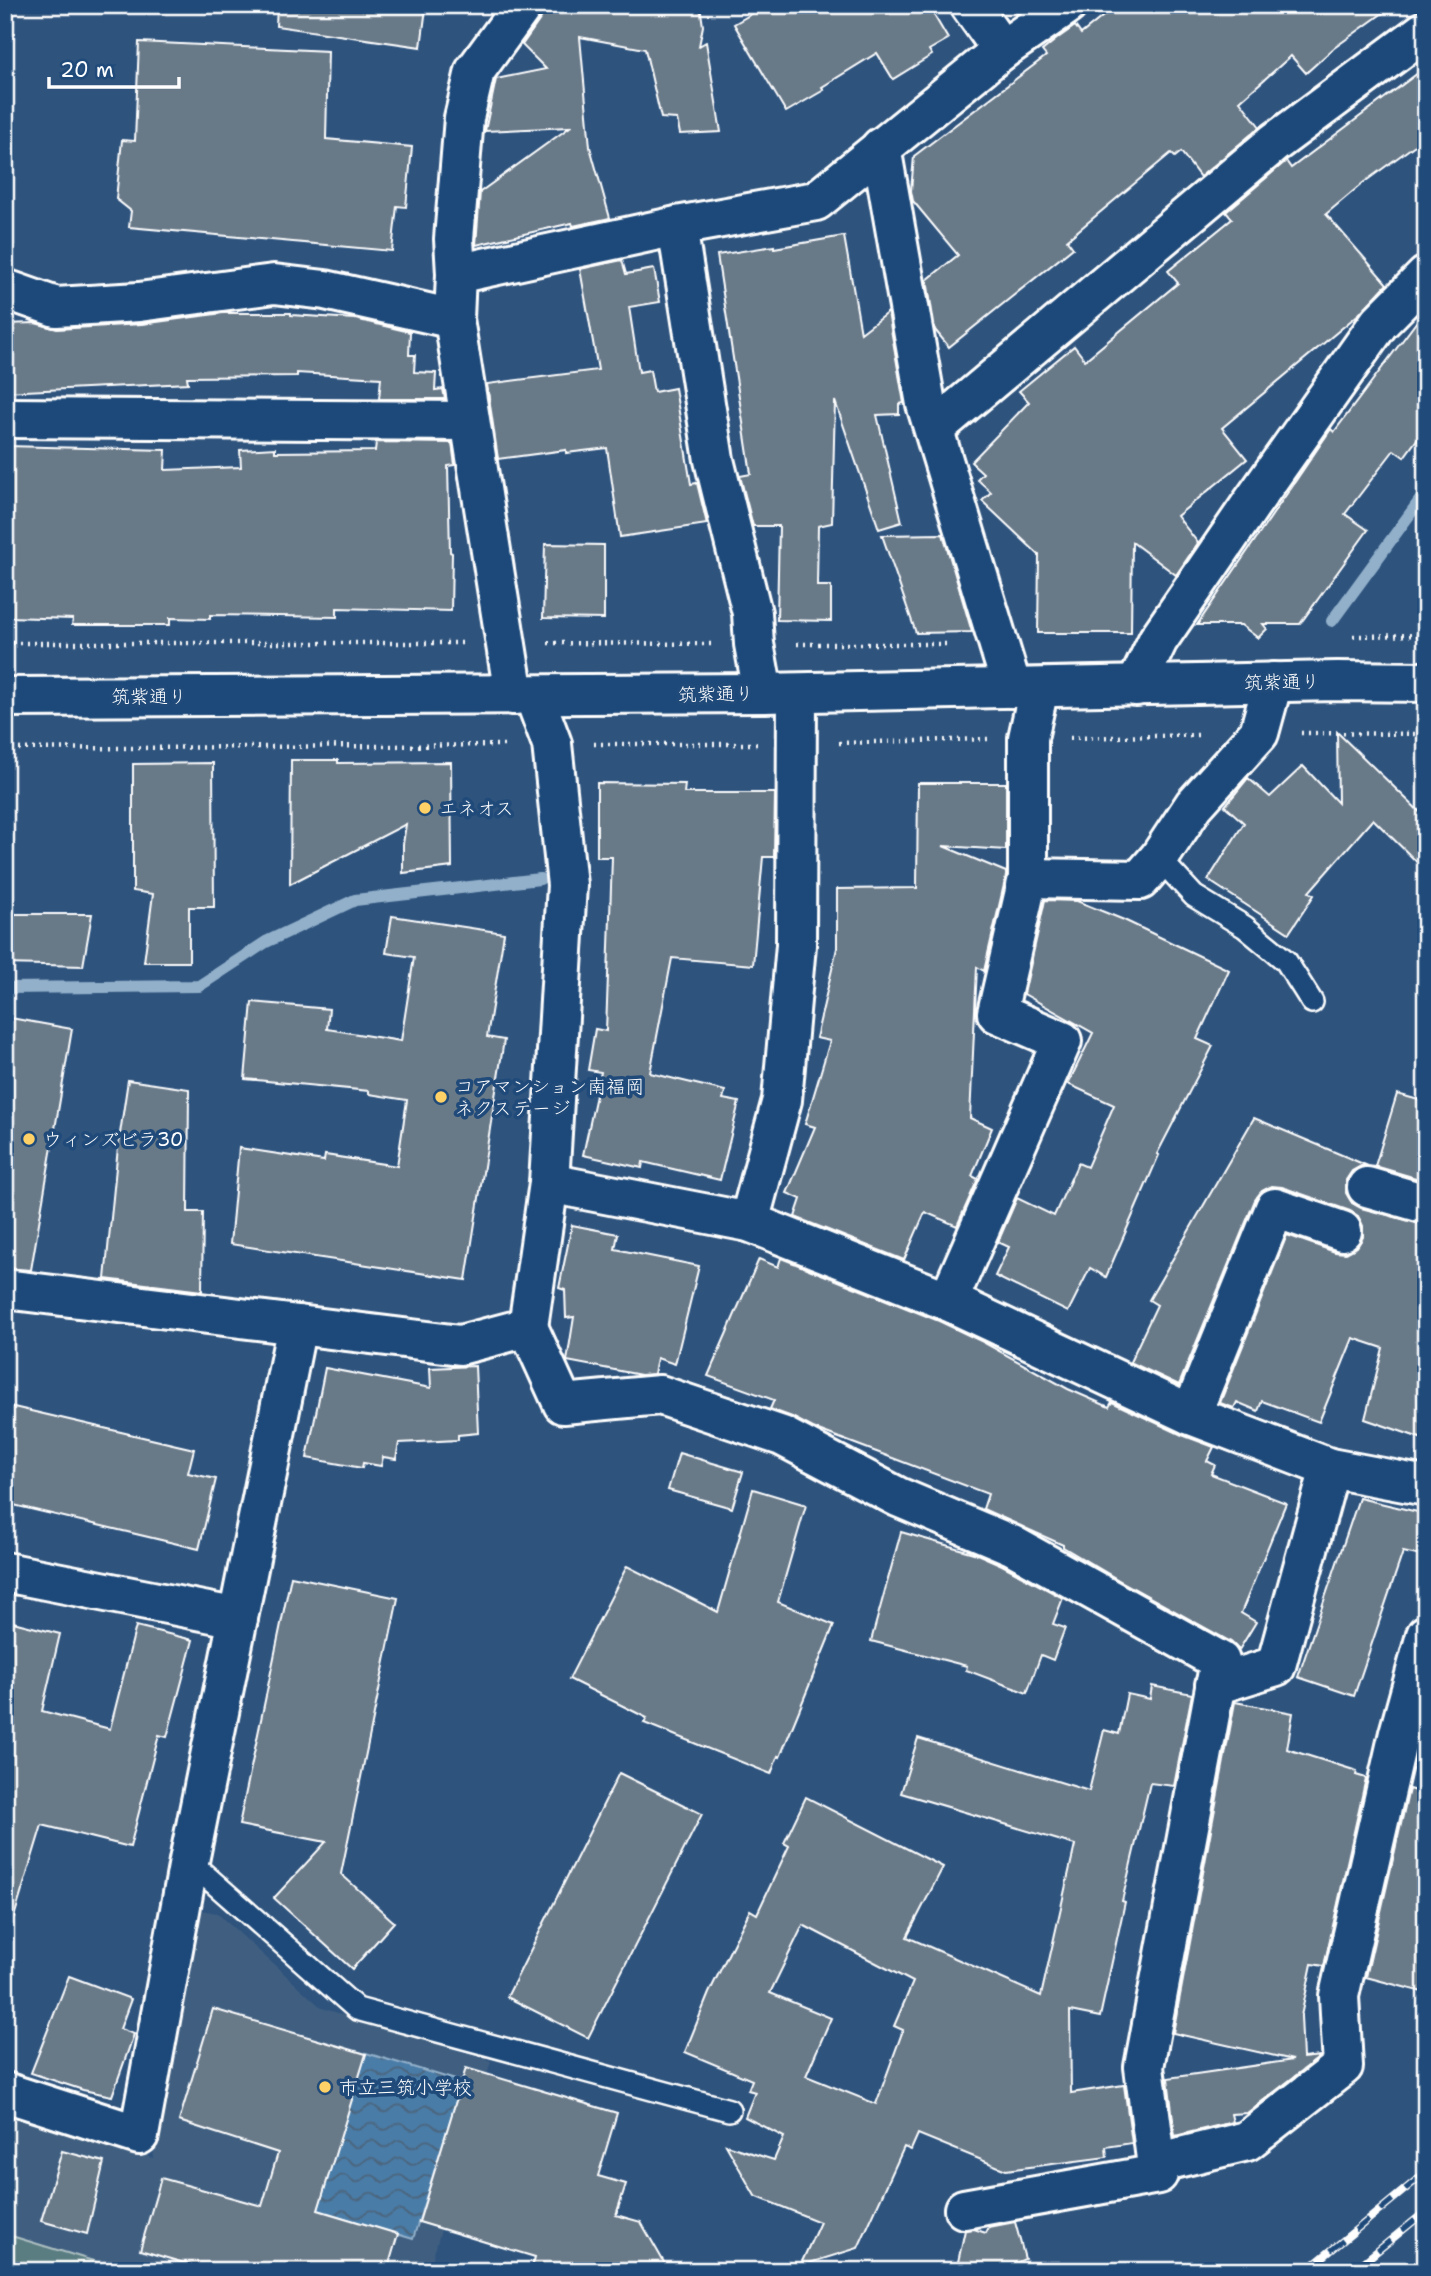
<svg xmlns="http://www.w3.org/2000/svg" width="1431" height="2276" font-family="'Shantell Sans','Klee One',sans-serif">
	<defs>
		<pattern id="water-waves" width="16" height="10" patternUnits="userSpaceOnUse" patternTransform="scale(1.75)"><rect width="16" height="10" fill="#4a7ba7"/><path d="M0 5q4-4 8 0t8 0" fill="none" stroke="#4b647a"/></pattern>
	</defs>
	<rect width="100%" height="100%" fill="#2e537d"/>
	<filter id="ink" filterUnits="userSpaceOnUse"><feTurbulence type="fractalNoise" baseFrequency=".0143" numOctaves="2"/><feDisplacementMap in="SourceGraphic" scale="14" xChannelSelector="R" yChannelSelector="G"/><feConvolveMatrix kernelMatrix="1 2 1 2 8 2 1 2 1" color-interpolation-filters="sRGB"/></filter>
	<g filter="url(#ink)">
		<polygon fill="#3f5e80" points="201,1910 217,1913 322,2008 491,2061 429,2271 5,2271 5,2113 153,2158"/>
		<polygon fill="#5a7d82" stroke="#acbec0" stroke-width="2" points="5,2234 126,2271 5,2271"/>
		<polygon fill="url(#water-waves)" stroke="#92b0ca" stroke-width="2" points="366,2053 462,2082 413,2239 318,2210"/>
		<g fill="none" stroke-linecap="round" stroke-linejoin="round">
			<g stroke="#92b0ca" stroke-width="12">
				<polyline points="1332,621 1426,492"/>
				<polyline points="5,988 199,986 266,942 355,900 540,879"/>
			</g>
		</g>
		<g fill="#687988" stroke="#fff" stroke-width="2" fill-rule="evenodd">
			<polygon points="277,5 407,5 426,8 421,47 276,26"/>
			<polygon points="545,5 700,5 703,26 699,46 706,42 721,132 680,134 677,119 661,118 645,49 580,37 590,147 610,218 573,226 572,223 476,245 480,192 570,127 485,131 496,79 546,69 522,45 541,18"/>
			<polygon points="767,5 928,5 948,39 929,50 932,55 893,79 877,53 822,87 824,90 786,112 734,24"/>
			<polygon points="1117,5 1394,5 1334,48 1306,73 1291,56 1240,101 1260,127 1200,177 1181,152 1175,157 1171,153 1067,240 1073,248 949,347 935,330 927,280 958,255 913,201 911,191 914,156 1046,56 1042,51 1058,38 1075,26 1081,34"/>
			<polygon points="139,42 328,51 326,139 412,147 406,207 397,206 392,251 129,227 131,211 116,199 122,140 135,141"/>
			<polygon points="1426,67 1426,137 1363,183 1326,214 1387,284 1360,313 1222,428 1247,459 1177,516 1198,543 1176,575 1132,542 1131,633 1038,633 1039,555 982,501 991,492 977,479 983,473 971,462 1029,402 1019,391 1074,346 1085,360 1178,283 1168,271 1232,219 1226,212 1286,161 1291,168"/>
			<polygon points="844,236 861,333 888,312 904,403 899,404 899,414 877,415 902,522 879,529 835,401 832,523 818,526 817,586 831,586 831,621 777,620 779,526 753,526 740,476 751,474 717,255 774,246 774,248"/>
			<polygon points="622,260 626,274 654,269 660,302 629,307 639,372 650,370 654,392 675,388 691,484 697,483 707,524 620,537 607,448 566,453 566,450 498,459 487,384 598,370 580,269"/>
			<polygon points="1426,309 1426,427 1404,457 1394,450 1345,514 1368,530 1300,624 1263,624 1267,629 1258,638 1241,625 1197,625 1331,429 1334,432"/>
			<polygon points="223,313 291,313 291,315 355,319 410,332 409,355 415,355 414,372 436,373 435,390 443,389 445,399 379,399 381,378 297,373 297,376 187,377 188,383 5,392 5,324 35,323 57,329 142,324"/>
			<polygon points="376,442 452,443 455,465 448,466 450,552 452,553 451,611 337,608 337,617 210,615 210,619 170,618 170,625 72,625 73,619 8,617 12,522 6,522 7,446 166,450 165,470 241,467 240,450 275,448 275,452 375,451"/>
			<polygon points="943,534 972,632 916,633 882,535"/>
			<polygon points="545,544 604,545 604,619 543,618"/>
			<polygon points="1337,732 1426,818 1426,871 1373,819 1309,892 1314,895 1289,933 1208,880 1244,823 1225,806 1248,778 1270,797 1303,766 1338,803"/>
			<polygon points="291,760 338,760 338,763 451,762 452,867 403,873 403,844 406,824 290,884"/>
			<polygon points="213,763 214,907 189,907 189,962 144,962 153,894 133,891 133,764"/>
			<polygon points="597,783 685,784 684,793 775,793 774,857 763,857 753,965 672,958 650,1073 725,1091 723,1099 739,1102 720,1180 643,1162 642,1168 583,1155 601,1072 588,1070 595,1029 606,1031 609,947 612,857 597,857"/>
			<polygon points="918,783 1006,783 1006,850 943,846 1006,872 1006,876 984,971 977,967 970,1118 992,1128 972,1176 978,1179 957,1226 925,1212 904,1260 795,1217 801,1199 787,1193 815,1127 805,1124 830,1041 816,1038 837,948 837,889 917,888"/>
			<polygon points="1045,900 1077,901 1124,920 1229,970 1197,1039 1213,1046 1157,1154 1159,1155 1106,1277 1090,1268 1068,1312 995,1276 1009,1247 998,1242 1017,1198 1054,1216 1078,1163 1087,1167 1114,1105 1068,1084 1093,1033 1024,994"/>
			<polygon points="5,914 92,914 83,966 5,964"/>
			<polygon points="392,916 504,933 487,1037 504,1040 466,1280 230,1244 239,1148 324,1161 325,1155 397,1166 407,1100 369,1094 369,1091 245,1079 252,1002 329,1009 327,1029 401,1041 414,957 386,953"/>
			<polygon points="5,1017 72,1029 31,1270 5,1268"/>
			<polygon points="128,1080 189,1089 188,1212 203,1212 202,1291 105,1279 118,1147"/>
			<polygon points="1397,1094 1426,1102 1426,1181 1375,1166"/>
			<polygon points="1254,1118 1368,1166 1361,1166 1352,1171 1346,1180 1346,1193 1352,1203 1361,1208 1426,1225 1426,1440 1365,1419 1383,1348 1353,1338 1319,1422 1262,1401 1258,1411 1237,1402 1234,1408 1220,1403 1287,1235 1335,1252 1346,1253 1357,1247 1363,1237 1363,1226 1358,1216 1350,1211 1282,1187 1272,1186 1262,1191 1255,1200 1179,1385 1130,1362 1157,1305 1149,1300"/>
			<polygon points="572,1225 618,1234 615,1249 699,1266 675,1364 657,1358 654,1374 641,1375 567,1361 574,1317 566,1318 565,1290 559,1288"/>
			<polygon points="781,1258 939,1321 983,1342 1068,1389 1109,1407 1112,1402 1182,1435 1214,1447 1207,1461 1215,1465 1211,1474 1286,1503 1241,1613 1256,1622 1239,1650 1231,1642 1122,1582 1063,1547 1063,1545 983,1509 988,1494 813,1428 792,1417 770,1409 774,1400 708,1376 759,1259 778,1267"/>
			<polygon points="475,1366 478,1433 458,1435 458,1440 399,1443 396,1459 383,1457 381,1466 363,1463 362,1468 307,1458 325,1368 431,1388 430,1368"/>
			<polygon points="5,1405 194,1449 188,1473 216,1479 199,1549 5,1503"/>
			<polygon points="679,1453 743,1472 732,1508 668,1490"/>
			<polygon points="753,1489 806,1505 778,1602 834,1625 780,1757 778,1756 771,1774 644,1723 647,1718 569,1679 627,1566 718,1612"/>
			<polygon points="1359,1498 1426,1514 1426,1557 1403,1552 1354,1696 1298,1677"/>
			<polygon points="901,1532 977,1554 1002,1565 1063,1598 1053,1624 1065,1628 1053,1660 1041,1655 1027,1693 966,1670 967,1666 871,1641"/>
			<polygon points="291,1576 398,1598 341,1874 394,1922 352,1969 274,1898 326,1842 239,1825"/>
			<polygon points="5,1620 60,1634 42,1711 110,1729 136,1626 193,1640 167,1737 159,1735 130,1847 42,1825 14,1917 5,1915"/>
			<path d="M1152,1686L1192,1694L1174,1786L1150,1783L1122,1901L1125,1902L1100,2017L1070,2011L1071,2093L1124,2085L1132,2143L1106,2147L1107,2157L1006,2170L918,2134L911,2150L904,2147L858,2248L800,2266L820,2222L755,2196L726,2145L774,2160L784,2137L745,2117L755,2092L748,2090L752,2080L685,2052L709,1993L750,1910L757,1914L789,1846L784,1843L806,1797L943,1867L907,1937L1041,1996L1075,1845L901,1793L918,1738L1089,1791L1104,1730L1119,1734L1127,1694L1150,1699ZM803,1925L913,1982L894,2026L903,2030L876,2104L806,2076L831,2018L770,1993Z"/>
			<polygon points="1235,1702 1293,1713 1287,1749 1357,1771 1356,1775 1366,1778 1324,1966 1312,1964 1301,2016 1303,2058 1321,2056 1247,2113 1231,2114 1233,2122 1175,2136 1168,2078 1293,2060 1173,2033"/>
			<polygon points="619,1773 702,1814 588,2038 507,1997"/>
			<polygon points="1409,1789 1426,1794 1426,1993 1366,1977"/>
			<polygon points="69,1976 131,1999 120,2029 134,2034 112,2096 83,2090 31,2073"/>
			<polygon points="213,2009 366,2054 318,2210 398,2234 387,2271 211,2271 140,2250 161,2178 262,2206 278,2153 179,2121"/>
			<polygon points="466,2068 617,2113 598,2176 626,2184 616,2215 641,2222 669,2271 531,2271 535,2257 419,2222"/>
			<polygon points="62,2151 104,2162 87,2234 41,2221"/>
			<polygon points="1015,2222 1025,2259 997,2271 956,2271 965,2230 974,2229 986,2233 989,2227"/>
		</g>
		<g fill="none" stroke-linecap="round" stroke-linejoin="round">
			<defs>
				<g id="service">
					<polyline points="1159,858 1194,896 1245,927 1286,961 1312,1002"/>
					<polyline points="189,1861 357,2009 729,2110"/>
				</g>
				<g id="minor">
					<polyline points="970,5 1002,50"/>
					<polyline points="881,147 926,404 1012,688"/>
					<polyline points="677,226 714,460 752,613 754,644 763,693"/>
					<polyline points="456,274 454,239 464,118 475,71 523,5"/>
					<polyline points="5,289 56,307 139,302 274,284 325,290 454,319"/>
					<polyline points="5,418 469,421"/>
					<polyline points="935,428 1274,143 1426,30"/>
					<polyline points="1136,686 1158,640 1252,503 1379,323 1426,276"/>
					<polyline points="514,695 454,319 456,274 677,226 816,201 1002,50 1067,5"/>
					<polyline points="1028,878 1140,880 1159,858 1194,805 1259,733 1273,682"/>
					<polyline points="549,1183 749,1222 948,1301 1191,1415 1330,1468 1426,1486"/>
					<polyline points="1367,1187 1426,1204"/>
					<polyline points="749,1222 782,1100 796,945 797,693"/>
					<polyline points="5,1289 460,1345 528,1327 549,1183 567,885 552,744 534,696"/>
					<polyline points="948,1301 1062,1041 997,1013 1028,878 1028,738 1039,688"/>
					<polyline points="528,1327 563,1404 660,1395 782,1436 898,1497 1012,1545 1220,1661 1144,2067 1158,2174 964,2209"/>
					<polyline points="1191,1415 1275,1208 1342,1231"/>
					<polyline points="5,1572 238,1618"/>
					<polyline points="1215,1685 1276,1666 1330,1468"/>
					<polyline points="5,2092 139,2135 189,1861 297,1325"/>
					<polyline points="1156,2163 1247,2141 1343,2066 1339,1996 1399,1733 1426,1635"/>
				</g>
				<polyline id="tertiary" points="5,697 763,693 1337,681 1426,682"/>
			</defs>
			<use href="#service" stroke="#fff" stroke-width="26"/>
			<use href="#minor" stroke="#fff" stroke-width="44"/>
			<use href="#tertiary" stroke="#fff" stroke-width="44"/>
			<g stroke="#fff" stroke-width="4.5" stroke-dasharray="2 5" stroke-linecap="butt">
				<polyline points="1353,636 1426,635"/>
				<polyline points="5,643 466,643"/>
				<polyline points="548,643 714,644"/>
				<polyline points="797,644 949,644"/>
				<polyline points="1301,733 1426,734"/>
				<polyline points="1070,738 1201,735"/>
				<polyline points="839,743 988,739"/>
				<polyline points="594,744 757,744"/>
				<polyline points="5,749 508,745"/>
			</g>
			<use href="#service" stroke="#1f4a7a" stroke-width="21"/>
			<use href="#minor" stroke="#1f4a7a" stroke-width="38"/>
			<use href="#tertiary" stroke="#1f4a7a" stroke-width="38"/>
			<defs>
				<g id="rail">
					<polyline points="1306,2271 1426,2172"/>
					<polyline points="1353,2271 1426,2211"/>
				</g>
			</defs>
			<use href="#rail" stroke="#fff" stroke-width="8"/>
			<use href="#rail" stroke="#1f4a7a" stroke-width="5" stroke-dasharray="16" stroke-linecap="butt"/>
		</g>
	</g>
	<g fill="#ffd166" stroke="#1f4a7a" stroke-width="2.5">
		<circle cx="425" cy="808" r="7"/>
		<circle cx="441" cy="1097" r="7"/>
		<circle cx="29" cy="1139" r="7"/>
		<circle cx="325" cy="2087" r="7"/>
	</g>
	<g text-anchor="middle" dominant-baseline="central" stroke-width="7" stroke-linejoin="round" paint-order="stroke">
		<g font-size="19" fill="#fff" stroke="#1f4a7a">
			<text transform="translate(1282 682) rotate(-1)">筑紫通り</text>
			<text transform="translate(716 694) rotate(-1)">筑紫通り</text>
			<text x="149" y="696">筑紫通り</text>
		</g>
		<g font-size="19" fill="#fff" stroke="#1f4a7a" text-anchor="start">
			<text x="439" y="808">エネオス</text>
			<text x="455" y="1086">コアマンション南福岡<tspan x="455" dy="22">ネクステージ</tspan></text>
			<text x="43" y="1139">ウィンズビラ30</text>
			<text x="339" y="2087">市立三筑小学校</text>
		</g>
	</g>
	<rect width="1431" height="2276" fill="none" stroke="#1f4a7a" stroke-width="28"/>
	<rect x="14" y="14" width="1403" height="2248" fill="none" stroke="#fff" stroke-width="2.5" filter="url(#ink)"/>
	<path d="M49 77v10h130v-10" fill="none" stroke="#ffffff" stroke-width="3.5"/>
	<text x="60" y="77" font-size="21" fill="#ffffff" stroke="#1f4a7a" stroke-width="5" paint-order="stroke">20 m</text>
</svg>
